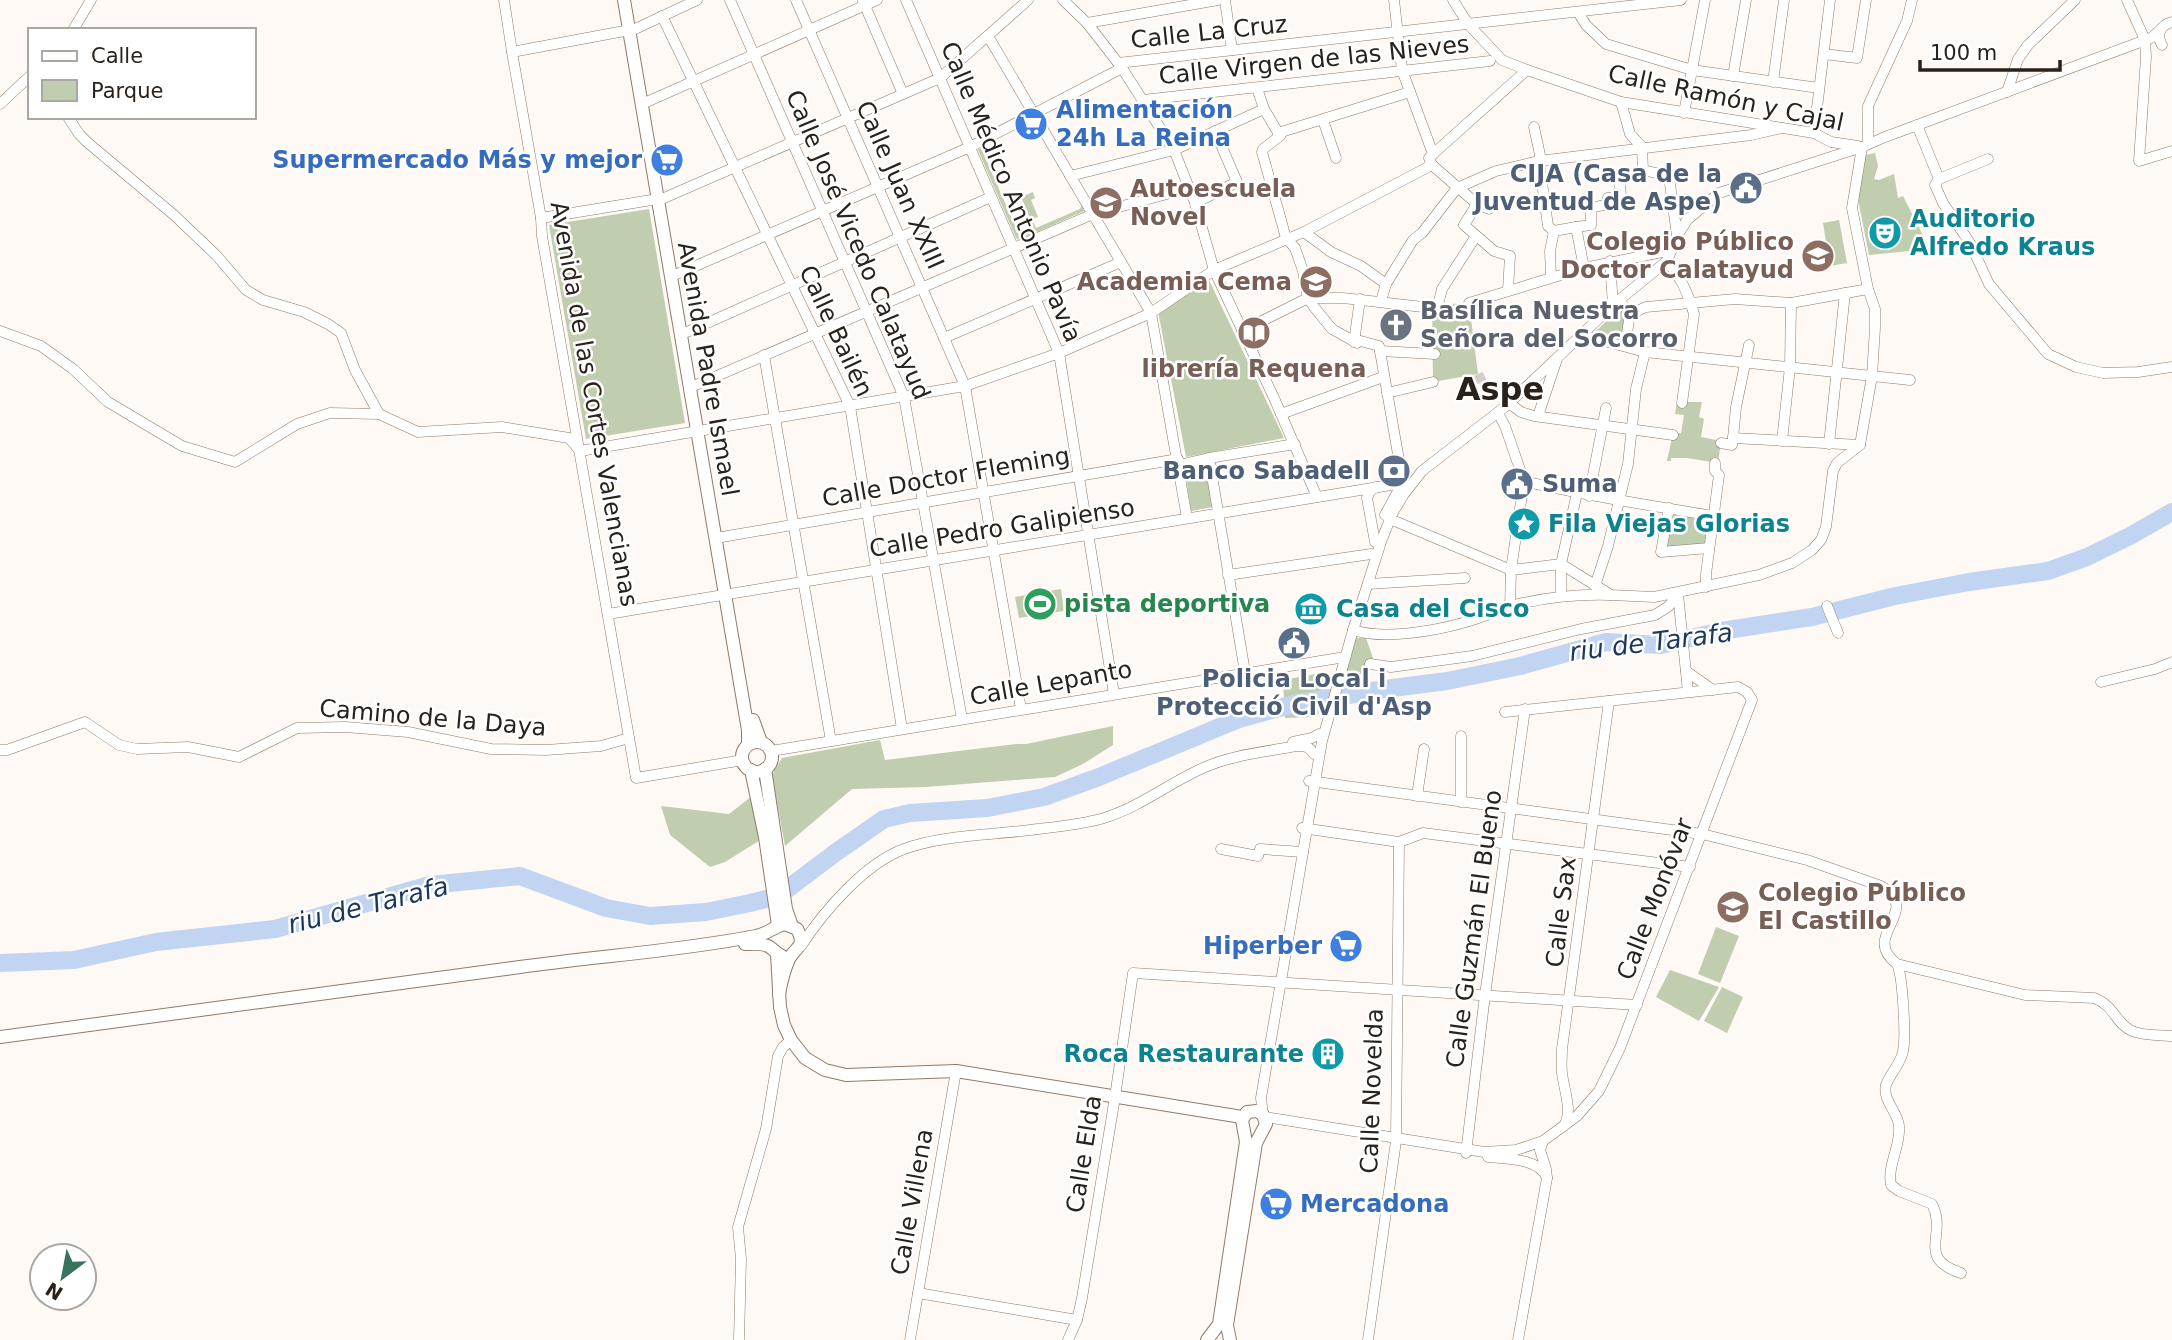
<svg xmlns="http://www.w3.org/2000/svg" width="2172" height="1340" font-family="'DejaVu Sans',sans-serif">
	<rect width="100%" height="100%" fill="#fef9f5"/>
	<g fill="#c0cdae">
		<polygon points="981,148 1019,235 1034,228 1021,197 1033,192 1035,198 1031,200 1038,217 1032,219 1036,228 1080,209 1082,205 1084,211 1019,240 1016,238 978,150"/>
		<polygon points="1875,153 1878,166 1874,179 1879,180 1894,174 1898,198 1903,196 1930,249 1869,255 1858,199 1865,155"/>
		<polygon points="649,209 685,423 586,439 549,225"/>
		<polygon points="1839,220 1847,263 1830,266 1823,223"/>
		<polygon points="1209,280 1284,438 1186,457 1158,311"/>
		<polygon points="1469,303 1478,374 1433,382 1432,305"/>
		<polygon points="1621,307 1627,314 1623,342 1594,333"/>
		<polygon points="1677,402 1702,402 1699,417 1704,419 1701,437 1721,441 1718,463 1687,458 1671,458 1671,461 1667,461 1673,433 1681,433 1684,415 1675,414"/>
		<polygon points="1205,460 1213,507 1191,511 1184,464"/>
		<polygon points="1671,509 1713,518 1710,546 1664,549"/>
		<polygon points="1061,589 1064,611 1019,618 1015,597"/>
		<polygon points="1353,638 1366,638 1374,661 1370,661 1369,674 1342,675"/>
		<polygon points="1321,673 1329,683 1317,717 1285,718 1283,680"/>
		<polygon points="1113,726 1113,745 1083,764 1055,777 926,787 852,789 785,846 772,775 782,758 880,740 885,760 1016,744 1026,744"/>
		<polygon points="757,792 765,837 725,862 710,867 670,835 661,806 729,814"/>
		<polygon points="1716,927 1739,936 1720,983 1698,974"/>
		<polygon points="1670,970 1719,987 1699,1021 1656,997"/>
		<polygon points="1722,987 1743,997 1727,1033 1704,1021"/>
	</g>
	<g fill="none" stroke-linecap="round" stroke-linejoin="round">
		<polyline stroke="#c1d5f2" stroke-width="18" points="0,963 74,960 156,942 275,929 430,885 520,876 606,908 650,916 706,912 750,903 778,896 835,853 884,819 910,813 987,808 1044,797 1099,777 1239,719 1294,704 1385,689 1447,681 1520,666 1606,642 1661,645 1721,631 1812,617 1895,596 1969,582 2048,571 2087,557 2130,536 2172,512"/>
		<polyline stroke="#d4cec9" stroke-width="10" stroke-dasharray="10 5" stroke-linecap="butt" points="1478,374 1482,382"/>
		<defs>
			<g id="minor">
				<polyline points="504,0 512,52"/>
				<polyline points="697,0 635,29 512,52 541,218 542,236 636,778 743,760"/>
				<polyline points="730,0 904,397 962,719"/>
				<polyline points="796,0 965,386 1021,709"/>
				<polyline points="906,0 1059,353 1114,694"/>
				<polyline points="1063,0 1087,23 1122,68 1174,150 1195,203 1214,270 1304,232 1432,165"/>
				<polyline points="1225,0 1232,50"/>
				<polyline points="1394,0 1402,70 1433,154 1429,158 1432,165"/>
				<polyline points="1453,0 1468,24 1502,60 1527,70 1621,102 1814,133 1831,142 1858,146"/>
				<polyline points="2127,0 2145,40 2146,57 2139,161 2172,151"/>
				<polyline points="863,1 903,94"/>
				<polyline points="1578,12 1586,25 1606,44 1692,70 1819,88"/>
				<polyline points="662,16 850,406 902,729"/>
				<polyline points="1087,23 1218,0"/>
				<polyline points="73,30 91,0"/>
				<path d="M2162,45C2156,35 2160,25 2172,22"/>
				<polyline points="1824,54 1857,58 1866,0"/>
				<polyline points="1118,63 1681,0"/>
				<polyline points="1733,76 1746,0"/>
				<polyline points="1773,82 1784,0"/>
				<polyline points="1257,88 1264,109 1280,136 1263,149 1262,152 1286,238 1295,248 1303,271 1308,298 1314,307 1332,329 1357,343 1357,340 1379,346 1380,351"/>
				<polyline points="2007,92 2018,59 2028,45 2075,0"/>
				<polyline points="1143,100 1490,61"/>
				<polyline points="1621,102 1630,134 1642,147 1643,170 1669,176 1677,236"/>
				<polyline points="0,104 30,76"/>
				<polyline points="642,104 877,0"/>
				<polyline points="1684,113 1705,0"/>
				<polyline points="68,117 79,134 87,142 174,215 216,255 246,290 263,300 304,312 328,324 341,333 355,370 379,414"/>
				<polyline points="1323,120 1336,158"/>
				<polyline points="1917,125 1939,179 1988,159"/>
				<polyline points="1534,127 1540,155 1539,161 1548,226 1554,231 1576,227"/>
				<polyline points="1278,133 1410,92"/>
				<polyline points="1814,133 1830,0"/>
				<polyline points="1868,144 1868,106 1907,21 1912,0"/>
				<polyline points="1433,154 1527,70"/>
				<polyline points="1432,165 1477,204 1489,209"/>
				<polyline points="1070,176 1174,150 1264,109"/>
				<polyline points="1939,179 1935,185 1943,203 1970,243 1989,284 2048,354 2076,367 2103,373 2138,372 2172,367"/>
				<polyline points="1195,203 1237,182 1215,131"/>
				<polyline points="1477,204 1464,225 1494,251 1510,256 1508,290"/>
				<polyline points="541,218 664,198 940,78 1028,0"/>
				<polyline points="1304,232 1331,252 1361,266 1386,284"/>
				<polyline points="1610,261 1613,305"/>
				<path d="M1667,261C1680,276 1689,295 1694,314L1682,403"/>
				<polyline points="1584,268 1576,227 1591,225 1591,208 1608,204 1608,198 1621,196 1619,176 1643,170"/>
				<polyline points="677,274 970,147 1122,68"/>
				<polyline points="1551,277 1550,251 1554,231"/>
				<polyline points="1381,301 1386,284 1413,240 1422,233 1457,188 1496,171 1539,161 1751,135 1782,128"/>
				<polyline points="1620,301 1630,314 1625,346"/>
				<polyline points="1469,303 1584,268 1672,250"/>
				<polyline points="1438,305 1442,289 1476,236"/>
				<polyline points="1630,314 1646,307 1735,299 1791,303 1868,289"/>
				<polyline points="0,331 41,346 73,369 108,402 182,446 235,462 297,424 330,413 379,414 418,432 502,427 569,438 580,451 965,386 1059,353 1151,313 988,36"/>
				<polyline points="1242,331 1308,298 1343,298 1432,308"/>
				<polyline points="687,332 991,197"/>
				<polyline points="1582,335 1645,352 1910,380"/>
				<polyline points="944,338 1121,262"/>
				<polyline points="1354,342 1360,299"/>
				<polyline points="1380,351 1403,483"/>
				<polyline points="1380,351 1435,354"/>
				<polyline points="764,355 831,741"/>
				<polyline points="696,385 1093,214 1189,188"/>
				<polyline points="1387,393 1433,382"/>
				<polyline points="1509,403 1521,412 1534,416 1673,435"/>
				<polyline points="1498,413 1505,426 1524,481 1511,570 1510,608"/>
				<polyline points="1281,414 1383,377"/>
				<polyline points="1538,416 1557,359"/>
				<polyline points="1733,438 1736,407 1749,345"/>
				<polyline points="1782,441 1790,367 1791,303"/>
				<polyline points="1721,443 1732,445 1733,438 1860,445"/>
				<polyline points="1829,444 1845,293"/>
				<polyline points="1209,458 1245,672"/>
				<polyline points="1179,465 1209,458 1295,444"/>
				<path d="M1524,481C1586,496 1650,505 1713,516"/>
				<polyline points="1589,496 1606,408"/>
				<polyline points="1669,508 1661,552 1709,548"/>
				<polyline points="1385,515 1403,482"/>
				<polyline points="1187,518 1151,313 1214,270 1274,398 1317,497"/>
				<polyline points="1390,519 1511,570 1561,564 1611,595 1654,597 1759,575 1792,563 1812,550 1821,540 1826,527 1833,471 1837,463 1860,445 1872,376 1875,328 1875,309 1868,289 1852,208 1862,147"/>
				<polyline points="716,538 1178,459"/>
				<polyline points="1375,542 1367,498 1370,491 1376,487"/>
				<polyline points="1228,575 1371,554"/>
				<polyline points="1368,584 1465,578"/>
				<polyline points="1595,586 1608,546 1628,464 1636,389 1645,352"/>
				<polyline points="1706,587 1706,574 1719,475 1715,471 1715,463"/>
				<polyline points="1678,594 1688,692"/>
				<polyline points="1561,596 1561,564 1577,493"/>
				<polyline points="1827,606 1838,633"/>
				<polyline points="608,614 1403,483"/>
				<path d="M1353,630C1384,640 1435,631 1466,622C1485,617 1504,607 1523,603C1551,597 1580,594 1610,595"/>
				<polyline points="1370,664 1391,667 1472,656 1581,629 1655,615 1669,606 1678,593"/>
				<polyline points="1686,671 1713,690"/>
				<polyline points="2101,682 2155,669 2172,662"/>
				<polyline points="1461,736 1461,802"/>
				<polyline points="1293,742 1312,738 1319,734"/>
				<polyline points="0,750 7,750 85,722 119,745 137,749 188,747 239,757 297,728 345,727 408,732 491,749 546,750 601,746 629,738"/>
				<polyline points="771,751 1345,657"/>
				<path d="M1309,781L1702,834L1807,860L1881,886C1924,912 1859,935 1897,964L2025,995L2094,998C2114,1005 2116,1024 2132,1031C2144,1036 2160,1035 2172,1036"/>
				<polyline points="1417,796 1424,749"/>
				<polyline points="1302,828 1399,842 1423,833 1690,867"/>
				<polyline points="1221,849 1258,856 1260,849 1303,852"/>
				<path d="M801,946C824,911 864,864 904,849C942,835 991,835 1030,830C1055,827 1080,825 1104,818C1140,807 1169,783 1203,768C1231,755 1265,752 1296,746C1305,746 1309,746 1314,754"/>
				<path d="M1897,964C1903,977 1906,1037 1903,1051C1901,1064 1890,1073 1886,1085C1882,1100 1898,1112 1899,1126C1901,1146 1887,1165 1891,1185L1899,1191L1932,1204C1948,1235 1915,1258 1961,1273"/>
				<polyline points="1263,1115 1261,1098 1322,741 1353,630 1381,542 1392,514 1404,494 1422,471 1506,406 1613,305 1667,261 1677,236 1687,220 1719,193 1862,147 1885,137 2151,38 2161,29"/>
				<polyline points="1265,1117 1484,1152 1516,1150 1543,1141 1577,1116 1599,1091 1620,1048 1752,700 1747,692 1738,687 1505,712"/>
				<path d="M1564,1126C1573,1110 1564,1091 1562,1073C1561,1065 1562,1057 1562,1049L1609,701"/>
				<polyline points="1466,1153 1485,995 1525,709"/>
				<path d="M1488,1157C1507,1159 1539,1158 1547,1178"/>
				<polyline points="918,1293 1077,1320"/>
				<polyline points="739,1340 741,1259 738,1227 766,1129 778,1056 783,1047 791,1040"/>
				<polyline points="910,1340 956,1071"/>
				<polyline points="1068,1340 1077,1320 1082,1298 1115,1097 1133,973 1637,1005"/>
				<polyline points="1368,1340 1396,1141 1399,842"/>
				<polyline points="1518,1340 1547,1178 1546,1169 1540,1150 1543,1141"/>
			</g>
			<g id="major">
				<polyline points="624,0 748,730 748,745"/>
				<polyline points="753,720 761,742"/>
				<circle cx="757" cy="757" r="15"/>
				<polyline points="765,769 786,909 792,926"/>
				<polyline points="751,770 765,837 778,925"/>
				<path d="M745,944C752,944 762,943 768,946C774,949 776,954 782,956"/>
				<polyline points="777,954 780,1007 784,1025 791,1040 805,1058 825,1070 846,1075 956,1071 1242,1117"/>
				<path d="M0,1037C173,1014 347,990 520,967C599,956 679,951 756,936C768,934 774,926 785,924L797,929C807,947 795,947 789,959C784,970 781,983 779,994"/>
				<polyline points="1207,1340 1219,1324 1246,1142 1242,1120 1247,1112 1257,1111 1263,1115 1266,1124 1256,1143 1227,1325 1230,1340"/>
			</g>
		</defs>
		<use href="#minor" stroke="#907a68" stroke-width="11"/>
		<use href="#major" stroke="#907a68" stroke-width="14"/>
		<use href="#minor" stroke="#fff" stroke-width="10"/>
		<use href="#major" stroke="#fff" stroke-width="12"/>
	</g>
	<defs>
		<symbol id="supermarket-disc" viewBox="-11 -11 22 22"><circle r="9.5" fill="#3f7fe0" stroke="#fff"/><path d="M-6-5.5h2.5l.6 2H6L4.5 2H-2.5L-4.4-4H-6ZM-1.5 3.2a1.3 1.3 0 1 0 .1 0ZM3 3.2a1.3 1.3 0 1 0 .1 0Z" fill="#fff"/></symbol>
		<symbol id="civic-disc" viewBox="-11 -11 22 22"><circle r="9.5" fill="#5c6f8a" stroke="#fff"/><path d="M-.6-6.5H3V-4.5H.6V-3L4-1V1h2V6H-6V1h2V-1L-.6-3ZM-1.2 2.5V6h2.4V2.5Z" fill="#fff"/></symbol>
		<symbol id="school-disc" viewBox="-11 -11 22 22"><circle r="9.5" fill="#8d6e63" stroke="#fff"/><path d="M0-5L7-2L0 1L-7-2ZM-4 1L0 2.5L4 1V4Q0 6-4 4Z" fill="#fff"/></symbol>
		<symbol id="theatre-disc" viewBox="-11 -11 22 22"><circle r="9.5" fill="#0f9aa8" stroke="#fff"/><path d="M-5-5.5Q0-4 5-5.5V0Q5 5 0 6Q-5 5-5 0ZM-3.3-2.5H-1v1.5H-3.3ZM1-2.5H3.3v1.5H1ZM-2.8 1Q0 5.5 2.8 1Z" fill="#fff"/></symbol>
		<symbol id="university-disc" viewBox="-11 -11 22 22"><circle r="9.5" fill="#8d6e63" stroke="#fff"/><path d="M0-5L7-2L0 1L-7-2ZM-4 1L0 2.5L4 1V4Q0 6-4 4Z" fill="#fff"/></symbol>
		<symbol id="church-disc" viewBox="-11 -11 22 22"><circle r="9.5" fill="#6b7280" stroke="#fff"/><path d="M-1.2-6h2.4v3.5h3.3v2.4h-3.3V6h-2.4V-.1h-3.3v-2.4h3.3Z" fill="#fff"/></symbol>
		<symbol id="library-disc" viewBox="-11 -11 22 22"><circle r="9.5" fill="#8d6e63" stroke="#fff"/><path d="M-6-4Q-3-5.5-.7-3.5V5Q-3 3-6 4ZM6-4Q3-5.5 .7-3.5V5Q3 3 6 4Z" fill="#fff"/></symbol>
		<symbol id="bank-disc" viewBox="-11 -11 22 22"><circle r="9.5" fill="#5c6f8a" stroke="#fff"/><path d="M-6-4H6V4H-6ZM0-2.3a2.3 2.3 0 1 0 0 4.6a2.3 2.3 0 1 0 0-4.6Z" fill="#fff"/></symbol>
		<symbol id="sight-disc" viewBox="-11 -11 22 22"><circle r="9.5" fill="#0f9aa8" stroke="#fff"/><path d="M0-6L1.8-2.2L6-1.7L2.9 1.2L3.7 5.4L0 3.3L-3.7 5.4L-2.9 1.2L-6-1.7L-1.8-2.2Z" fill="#fff"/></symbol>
		<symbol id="stadium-disc" viewBox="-11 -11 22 22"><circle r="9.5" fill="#2e9e5b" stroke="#fff"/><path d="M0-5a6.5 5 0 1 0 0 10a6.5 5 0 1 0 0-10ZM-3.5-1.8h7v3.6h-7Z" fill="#fff"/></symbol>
		<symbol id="museum-disc" viewBox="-11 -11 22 22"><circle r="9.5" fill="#0f9aa8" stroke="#fff"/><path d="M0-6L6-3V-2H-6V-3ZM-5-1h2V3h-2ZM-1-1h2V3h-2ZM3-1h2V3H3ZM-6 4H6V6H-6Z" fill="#fff"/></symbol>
		<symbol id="building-disc" viewBox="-11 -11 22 22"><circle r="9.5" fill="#0f9aa8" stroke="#fff"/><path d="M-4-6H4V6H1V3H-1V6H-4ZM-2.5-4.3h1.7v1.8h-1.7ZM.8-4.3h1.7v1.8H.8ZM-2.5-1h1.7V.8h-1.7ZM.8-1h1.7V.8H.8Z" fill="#fff"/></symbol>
	</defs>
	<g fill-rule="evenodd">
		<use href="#supermarket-disc" x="1012" y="105" width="38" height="38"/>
		<use href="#supermarket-disc" x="648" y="141" width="38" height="38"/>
		<use href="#civic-disc" x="1727" y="169" width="38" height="38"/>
		<use href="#school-disc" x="1087" y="184" width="38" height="38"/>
		<use href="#theatre-disc" x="1866" y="214" width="38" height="38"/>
		<use href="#school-disc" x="1799" y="237" width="38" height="38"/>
		<use href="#university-disc" x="1297" y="263" width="38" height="38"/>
		<use href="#church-disc" x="1377" y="306" width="38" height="38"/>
		<use href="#library-disc" x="1235" y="314" width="38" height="38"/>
		<use href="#bank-disc" x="1375" y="452" width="38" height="38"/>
		<use href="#civic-disc" x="1498" y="465" width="38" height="38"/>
		<use href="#sight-disc" x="1505" y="505" width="38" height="38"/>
		<use href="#stadium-disc" x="1021" y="585" width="38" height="38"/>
		<use href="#museum-disc" x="1292" y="590" width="38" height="38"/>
		<use href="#civic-disc" x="1275" y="624" width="38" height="38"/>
		<use href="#school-disc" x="1714" y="888" width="38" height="38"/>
		<use href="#supermarket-disc" x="1327" y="927" width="38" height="38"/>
		<use href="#building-disc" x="1309" y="1035" width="38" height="38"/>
		<use href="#supermarket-disc" x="1257" y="1185" width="38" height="38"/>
	</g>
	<g text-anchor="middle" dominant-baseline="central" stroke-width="5" stroke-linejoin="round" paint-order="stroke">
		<g font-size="24" fill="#2a221a" stroke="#fff">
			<text transform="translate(1209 32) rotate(-6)">Calle La Cruz</text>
			<text transform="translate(1314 60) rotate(-6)">Calle Virgen de las Nieves</text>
			<text transform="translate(1726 98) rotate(12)">Calle Ramón y Cajal</text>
			<text transform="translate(900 185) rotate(66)">Calle Juan XXIII</text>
			<text transform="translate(1011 192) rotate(67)">Calle Médico Antonio Pavía</text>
			<text transform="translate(858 245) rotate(67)">Calle José Vicedo Calatayud</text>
			<text transform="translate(836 331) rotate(65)">Calle Bailén</text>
			<text transform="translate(708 369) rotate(80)">Avenida Padre Ismael</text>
			<text transform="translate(594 404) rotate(80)">Avenida de las Cortes Valencianas</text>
			<text transform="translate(946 477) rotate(-10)">Calle Doctor Fleming</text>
			<text transform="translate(1002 528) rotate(-9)">Calle Pedro Galipienso</text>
			<text transform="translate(1051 683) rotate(-10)">Calle Lepanto</text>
			<text transform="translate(433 718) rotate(5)">Camino de la Daya</text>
			<text transform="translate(1655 899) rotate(-69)">Calle Monóvar</text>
			<text transform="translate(1561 912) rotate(-83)">Calle Sax</text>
			<text transform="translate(1474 929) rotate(-82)">Calle Guzmán El Bueno</text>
			<text transform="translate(1372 1091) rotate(-88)">Calle Novelda</text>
			<text transform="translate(1084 1154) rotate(-81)">Calle Elda</text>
			<text transform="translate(912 1202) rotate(-80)">Calle Villena</text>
		</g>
		<g font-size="24" font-weight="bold" fill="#366cbe" stroke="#fff" text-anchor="start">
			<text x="1056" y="110">Alimentación<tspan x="1056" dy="28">24h La Reina</tspan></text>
			<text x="642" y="160" text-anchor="end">Supermercado Más y mejor</text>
			<text x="1322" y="946" text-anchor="end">Hiperber</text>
			<text x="1300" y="1204">Mercadona</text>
		</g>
		<g font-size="24" font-weight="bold" fill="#4e5e75" stroke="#fff" text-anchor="end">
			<text x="1722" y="174">CIJA (Casa de la<tspan x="1722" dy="28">Juventud de Aspe)</tspan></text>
			<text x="1370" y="471">Banco Sabadell</text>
			<text x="1542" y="484" text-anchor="start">Suma</text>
			<text x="1294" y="679" text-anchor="middle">Policia Local i<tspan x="1294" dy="28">Protecció Civil d'Asp</tspan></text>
		</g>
		<g font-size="24" font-weight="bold" fill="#785e54" stroke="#fff" text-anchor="start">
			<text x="1130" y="189">Autoescuela<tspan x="1130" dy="28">Novel</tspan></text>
			<text x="1794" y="242" text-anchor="end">Colegio Público<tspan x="1794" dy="28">Doctor Calatayud</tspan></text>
			<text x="1292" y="282" text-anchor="end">Academia Cema</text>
			<text x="1254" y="369" text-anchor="middle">librería Requena</text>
			<text x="1758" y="893">Colegio Público<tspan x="1758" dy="28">El Castillo</tspan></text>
		</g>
		<g font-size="24" font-weight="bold" fill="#0d838f" stroke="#fff" text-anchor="start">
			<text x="1910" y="219">Auditorio<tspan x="1910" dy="28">Alfredo Kraus</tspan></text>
			<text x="1548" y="524">Fila Viejas Glorias</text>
			<text x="1336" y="609">Casa del Cisco</text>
			<text x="1304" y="1054" text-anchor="end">Roca Restaurante</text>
		</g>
		<g font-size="24" font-weight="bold" fill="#5b616d" stroke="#fff" text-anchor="start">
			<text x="1420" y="311">Basílica Nuestra<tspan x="1420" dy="28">Señora del Socorro</tspan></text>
		</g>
		<g font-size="24" font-weight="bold" fill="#27864d" stroke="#fff" text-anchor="start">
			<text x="1064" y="604">pista deportiva</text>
		</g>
		<g font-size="26" font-style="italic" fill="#1c375d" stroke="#fff">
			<text transform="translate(1651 642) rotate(-7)">riu de Tarafa</text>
			<text transform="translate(368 905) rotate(-14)">riu de Tarafa</text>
		</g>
		<g font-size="32" font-weight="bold" fill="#2a221a" stroke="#fff">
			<text x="1500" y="389">Aspe</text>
		</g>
	</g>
	<rect x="28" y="28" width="228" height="91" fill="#ffffff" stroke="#aaa7a3" stroke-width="2"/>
	<rect x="42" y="51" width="35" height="10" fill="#ffffff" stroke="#aaa7a3" stroke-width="2"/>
	<text x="91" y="63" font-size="21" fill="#2a221a">Calle</text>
	<rect x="42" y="80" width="35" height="21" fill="#c0cdae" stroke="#aaa7a3" stroke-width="2"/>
	<text x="91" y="98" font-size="21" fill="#2a221a">Parque</text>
	<g transform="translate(63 1277) rotate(212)"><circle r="33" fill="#ffffff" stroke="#aaa7a3" stroke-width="2"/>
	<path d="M0-5L12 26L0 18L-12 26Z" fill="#38735c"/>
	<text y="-10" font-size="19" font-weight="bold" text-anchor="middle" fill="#2a221a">N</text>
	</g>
	<path d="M1920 60v10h140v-10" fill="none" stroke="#2a221a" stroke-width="3.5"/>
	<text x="1930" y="60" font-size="21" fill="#2a221a" stroke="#ffffff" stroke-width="5" paint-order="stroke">100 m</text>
</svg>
